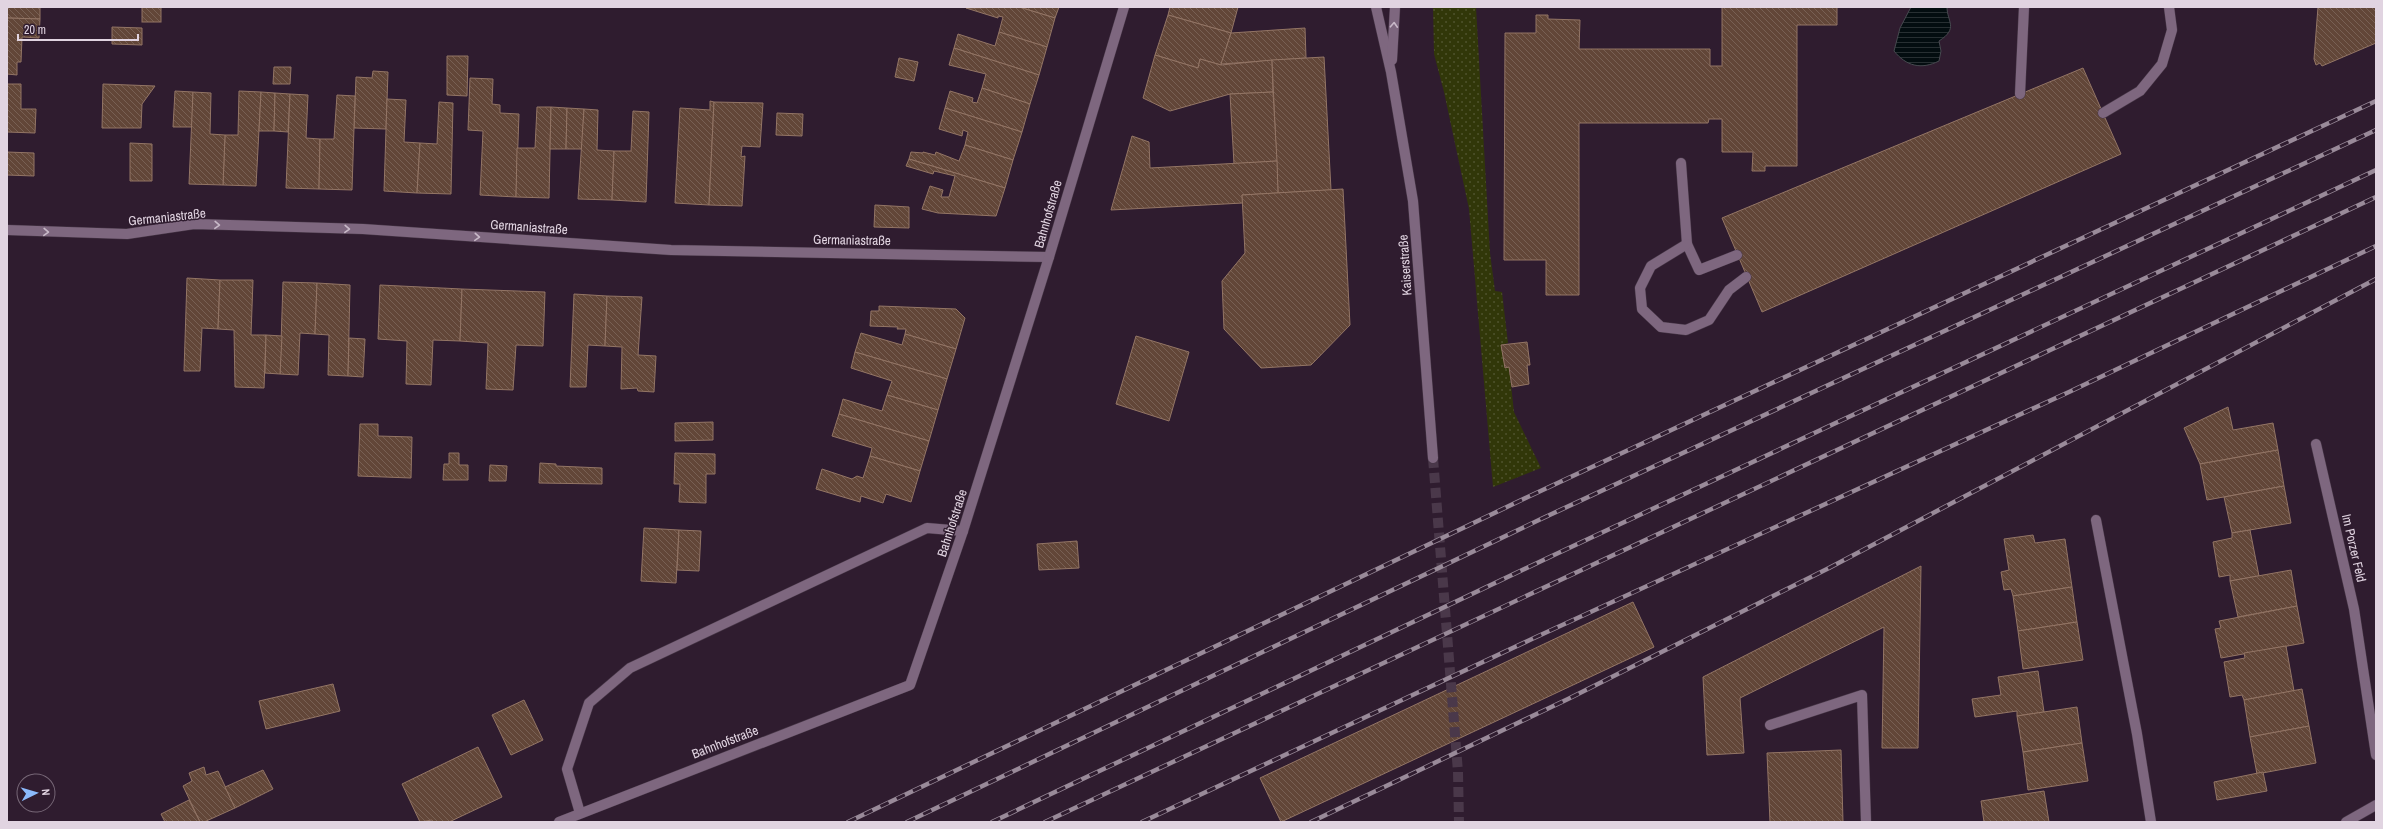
<svg xmlns="http://www.w3.org/2000/svg" width="2383" height="829" font-family="'Archivo Narrow',sans-serif">
	<defs>
		<pattern id="grass-dots" width="8" height="8" patternUnits="userSpaceOnUse"><rect width="8" height="8" fill="#313709"/><path d="M2 2h.1M6 6h.1" fill="none" stroke="#4f532d" stroke-width="1.8" stroke-linecap="round"/></pattern>
		<pattern id="water-rules" width="6" height="5" patternUnits="userSpaceOnUse"><rect width="6" height="5" fill="#030d10"/><path d="M0 2.5h6" fill="none" stroke="#272f32"/></pattern>
		<pattern id="building-back-hatch" width="6" height="6" patternUnits="userSpaceOnUse"><rect width="6" height="6" fill="#624638"/><path d="M-1 5l2 2M0 0l6 6M5-1l2 2" fill="none" stroke="#786054"/></pattern>
	</defs>
	<rect width="100%" height="100%" fill="#2f1c2f"/>
	<polygon fill="url(#grass-dots)" points="1433,7 1476,7 1490,253 1495,291 1502,292 1508,343 1501,345 1505,368 1509,367 1514,412 1541,468 1493,487 1469,209 1444,92 1434,54"/>
	<path fill="url(#water-rules)" stroke="#46494f" d="M1911,7H1947C1947,22 1959,28 1939,41L1941,51L1939,61C1921,70 1906,66 1894,51L1900,28Z"/>
	<g fill="url(#building-back-hatch)" stroke="#937565">
		<polygon points="7,7 40,7 40,19 7,18"/>
		<rect x="142" y="7" width="19" height="15"/>
		<polygon points="1019,7 1059,7 1055,18"/>
		<polygon points="1019,7 1055,18 1047,47 999,32 1003,17 998,16 998,18 966,8"/>
		<polygon points="1170,7 1238,7 1231,33 1168,15"/>
		<polygon points="1722,7 1837,7 1837,25 1797,25 1797,166 1765,166 1765,171 1752,171 1753,152 1722,152 1722,119 1709,119 1708,123 1579,123 1579,295 1546,295 1546,260 1504,260 1505,33 1536,33 1536,15 1548,15 1548,19 1580,20 1579,49 1710,49 1710,66 1722,66"/>
		<polygon points="2318,7 2376,7 2376,43 2322,66 2320,63 2316,65 2314,59"/>
		<polygon points="1168,15 1231,33 1221,65 1200,59 1198,68 1155,55"/>
		<polygon points="7,18 40,19 39,38 22,37 21,62 17,62 17,75 7,74"/>
		<polygon points="112,27 142,28 142,45 112,44"/>
		<polygon points="1305,28 1306,58 1221,64 1231,33"/>
		<polygon points="999,32 1047,47 1039,75 954,48 958,34 995,46"/>
		<polygon points="954,48 1039,75 1030,104 982,88 986,74 949,65"/>
		<polygon points="1155,55 1198,68 1200,59 1221,65 1272,60 1273,92 1230,94 1170,111 1143,98"/>
		<polygon points="447,56 468,56 467,96 447,95"/>
		<polygon points="1324,57 1331,190 1278,193 1272,60"/>
		<polygon points="899,58 918,62 914,81 895,77"/>
		<polygon points="274,67 291,67 290,84 273,84"/>
		<polygon points="2083,68 2121,154 1762,312 1722,218"/>
		<polygon points="373,71 388,72 386,129 354,128 356,77 372,78"/>
		<polygon points="470,78 493,79 492,104 500,105 500,113 519,114 516,197 480,195 483,131 468,130"/>
		<polygon points="7,84 21,84 21,109 36,109 35,133 7,132"/>
		<polygon points="103,84 155,86 142,104 141,128 102,128"/>
		<polygon points="982,88 1030,104 1022,132 945,108 950,91 973,98 972,102 977,103"/>
		<polygon points="175,91 193,92 192,127 173,127"/>
		<polygon points="239,91 261,92 256,186 223,185 225,135 238,135"/>
		<polygon points="193,92 211,93 210,134 225,135 223,185 189,184"/>
		<polygon points="261,92 275,93 274,131 259,131"/>
		<polygon points="1273,92 1277,161 1234,164 1230,94"/>
		<polygon points="275,93 290,94 288,132 274,131"/>
		<polygon points="290,94 308,95 306,138 320,139 319,189 286,188"/>
		<polygon points="337,95 355,96 352,190 319,189 320,139 334,139"/>
		<polygon points="387,99 406,100 404,142 420,143 417,193 384,191"/>
		<polygon points="710,101 714,102 709,205 675,203 680,108 710,110"/>
		<polygon points="439,102 453,103 451,194 417,193 420,143 437,144"/>
		<polygon points="714,102 763,103 760,147 742,146 741,157 745,156 742,206 709,205"/>
		<polygon points="537,107 551,107 549,198 516,197 517,148 535,148"/>
		<polygon points="551,107 567,108 566,149 550,149"/>
		<polygon points="567,108 584,109 582,149 566,149"/>
		<polygon points="945,108 1022,132 1013,160 965,145 968,132 963,130 962,136 939,129"/>
		<polygon points="584,109 598,110 597,150 614,151 612,200 578,199"/>
		<polygon points="633,111 649,112 646,202 612,200 614,151 631,151"/>
		<polygon points="777,113 803,114 802,136 776,135"/>
		<polygon points="1132,136 1149,142 1150,168 1277,161 1278,193 1242,195 1243,203 1111,210"/>
		<polygon points="130,143 152,144 152,181 130,181"/>
		<polygon points="965,145 1013,160 1005,188 909,159 911,152 923,153 923,152 935,155 936,152 959,161"/>
		<polygon points="7,152 34,153 34,176 7,175"/>
		<polygon points="909,159 1005,188 996,216 938,213 922,209 930,186 943,190 941,197 949,197 955,176 934,171 933,174 906,166"/>
		<polygon points="1343,189 1350,325 1311,365 1261,368 1224,329 1222,281 1245,253 1242,195"/>
		<polygon points="875,205 909,207 909,228 874,227"/>
		<polygon points="187,278 220,280 218,329 202,328 200,371 184,371"/>
		<polygon points="220,280 253,280 251,335 266,335 264,388 235,387 234,330 218,329"/>
		<polygon points="283,282 317,283 315,334 300,333 298,375 280,374"/>
		<polygon points="317,283 350,285 348,376 328,375 329,335 315,334"/>
		<polygon points="380,285 462,289 460,341 433,340 431,385 406,384 407,341 378,339"/>
		<polygon points="462,289 545,292 543,346 516,345 513,390 486,389 488,343 460,341"/>
		<polygon points="574,294 607,296 605,346 588,345 586,387 570,387"/>
		<polygon points="607,296 642,297 638,355 656,356 654,392 638,391 637,388 621,389 622,347 605,346"/>
		<polygon points="879,306 956,309 965,318 956,349 905,334 906,329 897,329 898,327 870,326 871,311 879,311"/>
		<polygon points="861,333 902,345 905,334 956,349 947,379 855,352"/>
		<polygon points="266,335 282,336 280,374 265,373"/>
		<polygon points="1136,336 1189,352 1169,421 1116,404"/>
		<polygon points="349,338 365,339 363,377 348,376"/>
		<polygon points="1527,342 1530,365 1527,365 1529,384 1512,387 1509,367 1505,368 1501,345"/>
		<polygon points="855,352 947,379 938,410 887,395 892,381 851,368"/>
		<polygon points="887,395 938,410 929,441 839,414 843,399 882,411"/>
		<polygon points="2228,407 2233,430 2273,423 2278,450 2200,464 2184,428"/>
		<polygon points="839,414 929,441 920,471 870,456 872,448 832,436"/>
		<polygon points="713,422 713,440 675,441 675,423"/>
		<polygon points="360,424 378,424 378,436 412,437 411,478 358,476"/>
		<polygon points="2278,450 2284,486 2207,500 2200,464"/>
		<polygon points="449,453 459,453 459,465 468,465 468,480 443,480 444,464 449,464"/>
		<polygon points="675,453 715,454 715,474 706,474 706,503 679,502 680,484 674,484"/>
		<polygon points="870,456 920,471 911,502 886,494 883,503 861,496 860,502 816,489 822,469 852,479 857,476 863,478"/>
		<polygon points="540,463 556,464 556,466 602,468 602,484 539,483"/>
		<polygon points="490,465 507,466 506,481 489,481"/>
		<polygon points="2284,486 2291,523 2232,533 2224,497"/>
		<polygon points="644,528 679,530 676,583 641,581"/>
		<polygon points="679,530 701,531 699,571 677,570"/>
		<polygon points="2250,530 2259,576 2230,581 2230,575 2219,577 2213,542 2232,538 2232,533"/>
		<polygon points="2033,535 2035,543 2065,539 2072,587 2013,596 2011,589 2004,590 2001,572 2009,570 2004,539"/>
		<polygon points="1077,541 1079,568 1039,570 1037,544"/>
		<polygon points="1921,566 1918,748 1882,748 1884,627 1740,698 1744,753 1707,755 1703,677"/>
		<polygon points="2291,570 2297,606 2238,617 2230,581"/>
		<polygon points="2072,587 2077,622 2018,631 2013,596"/>
		<polygon points="1633,602 1654,647 1281,822 1260,778"/>
		<polygon points="2297,606 2304,643 2221,658 2215,629 2221,628 2219,621"/>
		<polygon points="2077,622 2083,660 2023,669 2018,631"/>
		<polygon points="2286,646 2294,691 2244,700 2242,695 2230,697 2224,662 2245,658 2244,653"/>
		<polygon points="2038,671 2044,712 2017,716 2017,711 1975,717 1972,699 2001,695 1998,677"/>
		<polygon points="333,684 340,711 266,729 259,701"/>
		<polygon points="2302,689 2309,726 2250,737 2244,700"/>
		<polygon points="524,700 543,740 511,755 492,715"/>
		<polygon points="2077,707 2082,743 2023,752 2017,716"/>
		<polygon points="2309,726 2316,763 2257,774 2250,737"/>
		<polygon points="2082,743 2088,781 2028,790 2023,752"/>
		<polygon points="478,747 502,797 449,822 433,822 432,820 420,822 402,784"/>
		<polygon points="1841,750 1843,822 1770,822 1767,753"/>
		<polygon points="204,767 206,775 218,771 235,808 204,822 200,822 183,786 192,781 189,773"/>
		<polygon points="263,770 273,789 235,808 225,787"/>
		<polygon points="2263,772 2267,791 2217,800 2214,782"/>
		<polygon points="2044,791 2049,822 1984,822 1981,801"/>
		<polygon points="189,800 200,822 165,822 161,814"/>
	</g>
	<g fill="none" stroke-linecap="round" stroke-linejoin="round">
		<polyline stroke="#4a384a" stroke-width="10" stroke-dasharray="10 5" stroke-linecap="butt" points="1433,458 1458,772 1459,822"/>
		<defs>
			<g id="lane">
				<polyline points="2020,94 2024,7"/>
				<polyline points="2103,113 2140,91 2162,64 2172,30 2169,7"/>
				<polyline points="1681,163 1687,244 1699,270 1737,255"/>
				<polyline points="1687,244 1651,266 1640,288 1642,309 1661,327 1686,330 1709,320 1729,290 1746,277"/>
				<polyline points="1770,725 1862,695 1866,822"/>
				<polyline points="580,813 567,769 589,703 630,668 927,528 963,531"/>
			</g>
			<g id="street">
				<polyline points="7,230 127,234 194,224 363,229 671,250 1049,257"/>
				<polyline points="2316,444 2354,609 2376,755"/>
				<polyline points="2096,520 2137,734 2151,822"/>
				<polyline points="559,822 910,685 963,531 1049,257 1124,7"/>
				<polyline points="2346,822 2376,805"/>
			</g>
			<g id="secondary">
				<polyline points="1376,7 1391,72 1413,201 1433,458"/>
				<polyline points="1392,60 1395,7"/>
			</g>
		</defs>
		<use href="#lane" stroke="#473747" stroke-width="11"/>
		<use href="#street" stroke="#473747" stroke-width="11"/>
		<use href="#secondary" stroke="#473747" stroke-width="11"/>
		<use href="#lane" stroke="#7e677f" stroke-width="10"/>
		<use href="#street" stroke="#7e677f" stroke-width="10"/>
		<use href="#secondary" stroke="#7e677f" stroke-width="10"/>
		<defs>
			<g id="rail">
				<polyline points="848,822 1532,495 2376,101"/>
				<polyline points="907,822 1541,519 2376,130"/>
				<polyline points="992,822 1554,555 2376,170"/>
				<polyline points="1045,822 2376,197"/>
				<polyline points="1142,822 1534,638 2069,392 2376,246"/>
				<polyline points="1311,822 1568,699 1829,568 2376,279"/>
			</g>
		</defs>
		<use href="#rail" stroke="#998a99" stroke-width="4.5"/>
		<use href="#rail" stroke="#2f1c2f" stroke-width="3" stroke-dasharray="9" stroke-linecap="butt"/>
	</g>
	<defs><path id="oneway-chevron" d="M-2-3.5L2.5 0L-2 3.5" fill="none" stroke-width="1.6" stroke-linecap="round" stroke-linejoin="round"/></defs>
	<g stroke="#c8b9c8">
		<use href="#oneway-chevron" transform="translate(1394 25) rotate(-87)"/>
		<use href="#oneway-chevron" transform="translate(217 225) rotate(2)"/>
		<use href="#oneway-chevron" transform="translate(347 229) rotate(2)"/>
		<use href="#oneway-chevron" transform="translate(46 232) rotate(2)"/>
		<use href="#oneway-chevron" transform="translate(477 237) rotate(4)"/>
	</g>
	<g text-anchor="middle" dominant-baseline="central" stroke-width="3" stroke-linejoin="round" paint-order="stroke">
		<g font-size="13" fill="#e1d4e1" stroke="#2f1c2f">
			<text transform="translate(1048 214) rotate(-74)">Bahnhofstraße</text>
			<text transform="translate(167 217) rotate(-6)">Germaniastraße</text>
			<text transform="translate(529 227) rotate(4)">Germaniastraße</text>
			<text transform="translate(852 240) rotate(1)">Germaniastraße</text>
			<text transform="translate(1405 265) rotate(-94)">Kaiserstraße</text>
			<text transform="translate(952 523) rotate(-72)">Bahnhofstraße</text>
			<text transform="translate(2354 548) rotate(77)">Im Porzer Feld</text>
			<text transform="translate(725 742) rotate(-21)">Bahnhofstraße</text>
		</g>
	</g>
	<rect width="2383" height="829" fill="none" stroke="#e1d4e1" stroke-width="16"/>
	<g transform="translate(36 793) rotate(85)"><circle r="19" fill="#2f1c2f" stroke="#766676"/>
	<path d="M0-3L7 15L0 10L-7 15Z" fill="#8bbafc"/>
	<text y="-6" font-size="11" font-weight="bold" text-anchor="middle" fill="#e1d4e1">N</text>
	</g>
	<path d="M18 34v6h120v-6" fill="none" stroke="#e1d4e1" stroke-width="2"/>
	<text x="24" y="34" font-size="12" fill="#e1d4e1" stroke="#2f1c2f" stroke-width="3" paint-order="stroke">20 m</text>
</svg>
